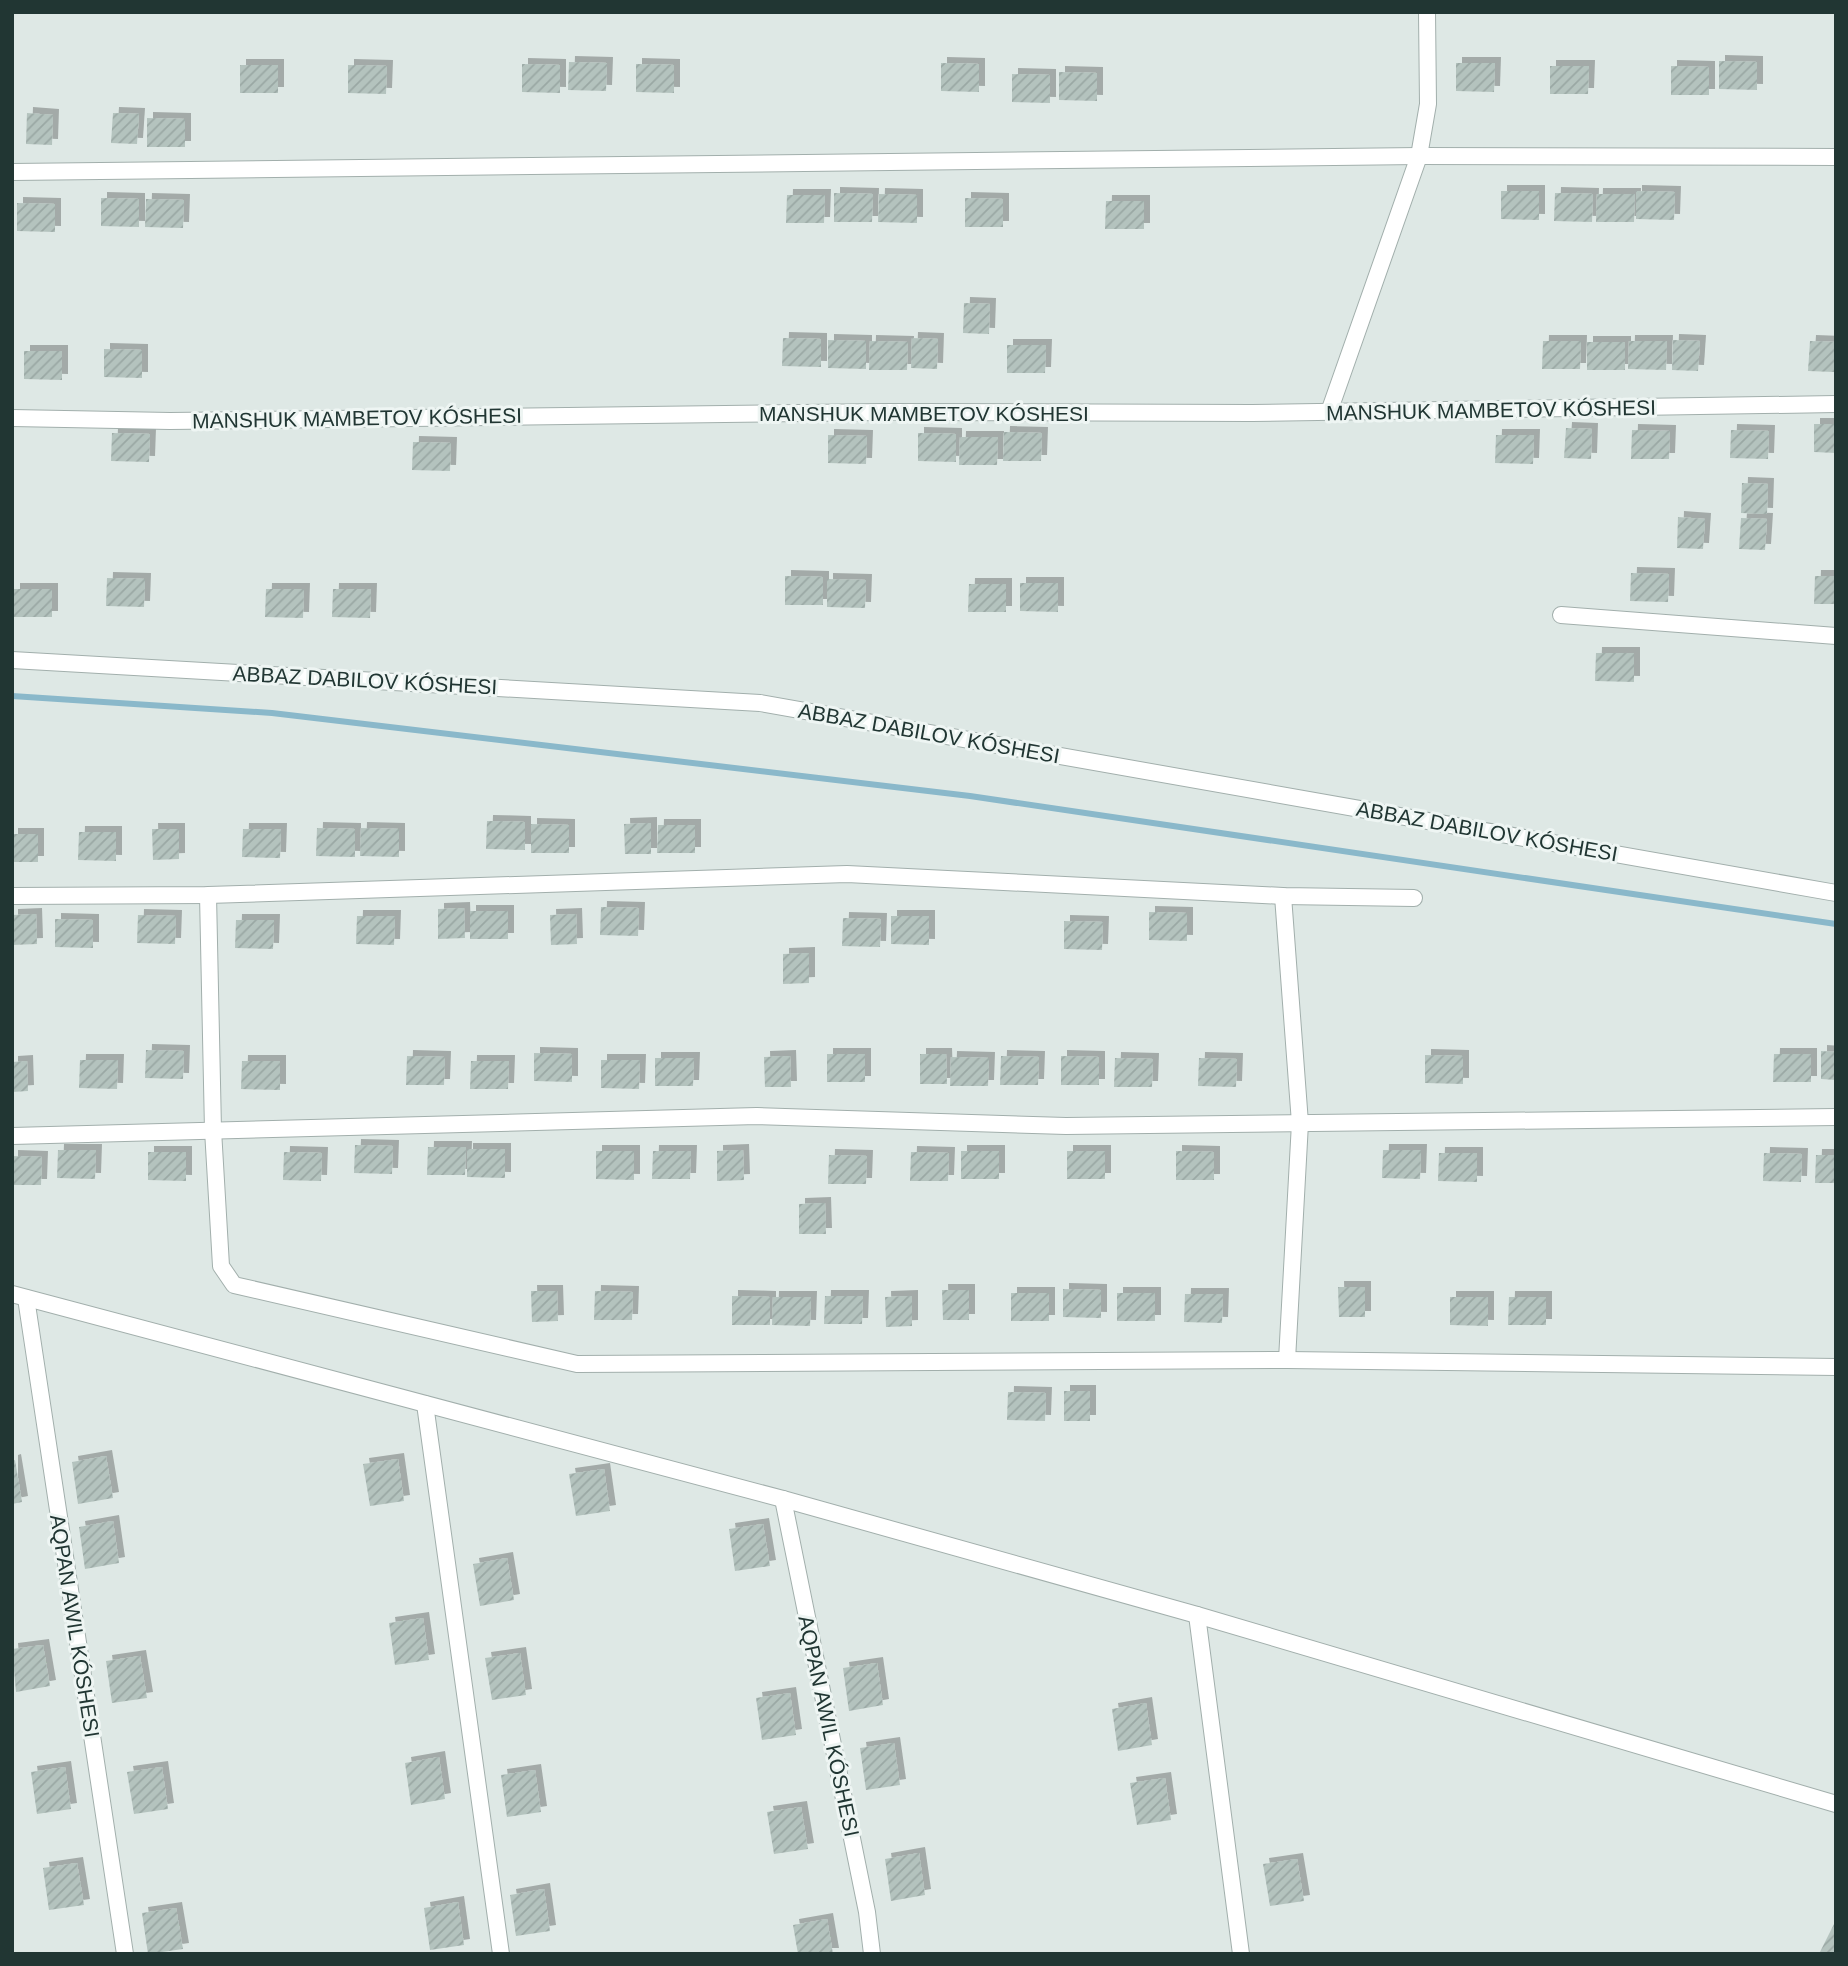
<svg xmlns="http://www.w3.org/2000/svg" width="1848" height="1966" font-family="Helvetica,sans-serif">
	<defs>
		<pattern id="building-hatch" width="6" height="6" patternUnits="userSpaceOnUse" patternTransform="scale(1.75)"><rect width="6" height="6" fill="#b4c3be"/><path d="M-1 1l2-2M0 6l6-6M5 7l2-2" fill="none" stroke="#9aa8a4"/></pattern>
		<filter id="shadow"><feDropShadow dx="6" dy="-6" stdDeviation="0" flood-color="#0004"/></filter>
	</defs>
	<rect width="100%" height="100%" fill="#dee8e5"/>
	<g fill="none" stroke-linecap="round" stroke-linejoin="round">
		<polyline stroke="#8ab8ca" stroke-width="6" points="12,696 272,713 970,796 1836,924"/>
	</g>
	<g fill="url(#building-hatch)" filter="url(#shadow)">
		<polygon points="1719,61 1757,62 1757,90 1719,89"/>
		<polygon points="569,62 607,63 606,91 568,90"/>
		<polygon points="941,63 979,64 979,92 941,91"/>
		<polygon points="1456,63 1495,63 1494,92 1456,91"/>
		<polygon points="522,64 560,65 560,93 522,92"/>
		<polygon points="636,64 674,65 674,93 636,92"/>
		<rect x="240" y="65" width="38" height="28"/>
		<polygon points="348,65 387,66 386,94 348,93"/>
		<polygon points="1550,66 1589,66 1588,94 1550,94"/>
		<polygon points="1671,66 1709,67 1709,95 1671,95"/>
		<polygon points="1059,72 1097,73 1097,101 1059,100"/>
		<polygon points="1012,74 1050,75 1050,103 1012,102"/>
		<polygon points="27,113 53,115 52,145 26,144"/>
		<polygon points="113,113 139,114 137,144 111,143"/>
		<polygon points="147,118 185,119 185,147 147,147"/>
		<polygon points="1501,191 1539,191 1539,220 1501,219"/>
		<polygon points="1636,191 1675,192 1674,220 1636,219"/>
		<polygon points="834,193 873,194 872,222 834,222"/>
		<polygon points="1555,193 1593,194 1592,222 1554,221"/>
		<polygon points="879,194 917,195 917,223 878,222"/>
		<polygon points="1597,194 1635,194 1634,222 1596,222"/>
		<polygon points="787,195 825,195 824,223 786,223"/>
		<polygon points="101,198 139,199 139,227 101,226"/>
		<polygon points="965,198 1003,199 1003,227 965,227"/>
		<polygon points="146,199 184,200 183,228 145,227"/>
		<polygon points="1106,201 1144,201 1144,229 1105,229"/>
		<polygon points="17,203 55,204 55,232 17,231"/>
		<polygon points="964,303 990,304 989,334 963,333"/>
		<polygon points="783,338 821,339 821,367 782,366"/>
		<polygon points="912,338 938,339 937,369 911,368"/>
		<polygon points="828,340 866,341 866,369 828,368"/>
		<polygon points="1673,340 1700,341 1698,371 1672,370"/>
		<polygon points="870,341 908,342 907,370 869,370"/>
		<polygon points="1543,341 1581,341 1580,369 1542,369"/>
		<polygon points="1629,341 1667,341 1666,370 1628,369"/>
		<polygon points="1810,341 1836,342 1834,372 1808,371"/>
		<rect x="1587" y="342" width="38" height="28"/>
		<polygon points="1007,345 1046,345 1045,373 1007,373"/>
		<polygon points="104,349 142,350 142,378 104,377"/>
		<polygon points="24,351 62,351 62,380 24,379"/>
		<polygon points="1814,424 1836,424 1836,453 1814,452"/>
		<polygon points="1566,428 1592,429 1591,459 1564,458"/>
		<polygon points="1632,430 1670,431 1669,459 1631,459"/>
		<polygon points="1731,430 1769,431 1768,459 1730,458"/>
		<polygon points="1004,432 1042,433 1041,461 1003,461"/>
		<polygon points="112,433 150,434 149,462 111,461"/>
		<polygon points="918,433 956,434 956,462 918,461"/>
		<polygon points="828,435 867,436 866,464 828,463"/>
		<polygon points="1496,435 1534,435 1533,464 1495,463"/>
		<polygon points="960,437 998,437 997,465 959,465"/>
		<polygon points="413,442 451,443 450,471 412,470"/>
		<polygon points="1742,483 1768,484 1767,514 1741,513"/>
		<polygon points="1678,517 1705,519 1703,549 1677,548"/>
		<polygon points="1741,518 1767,519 1765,550 1739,549"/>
		<polygon points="1631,573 1669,574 1668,602 1630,601"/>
		<polygon points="785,576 823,577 823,605 785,605"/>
		<polygon points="1815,576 1836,576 1836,604 1814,604"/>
		<polygon points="107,578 145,579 144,607 106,606"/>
		<polygon points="827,579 866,580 865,608 827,607"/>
		<polygon points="1020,583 1058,583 1058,612 1020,611"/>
		<polygon points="969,584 1006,584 1006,612 968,612"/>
		<rect x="14" y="589" width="38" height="28"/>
		<polygon points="266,589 304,589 303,618 265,617"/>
		<polygon points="333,589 371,589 370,618 332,617"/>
		<polygon points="1596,653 1634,653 1634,682 1595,681"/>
		<polygon points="487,821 525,822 525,850 486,849"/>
		<polygon points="651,823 651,854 625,854 624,824"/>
		<polygon points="531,824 569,825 569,853 531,853"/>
		<polygon points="658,825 695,825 695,853 657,853"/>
		<polygon points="317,828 355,829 355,857 316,856"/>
		<polygon points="361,828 399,829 399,857 360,856"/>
		<polygon points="152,829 179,829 179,859 153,860"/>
		<polygon points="243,829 281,829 280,858 242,857"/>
		<polygon points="79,832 116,832 116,861 78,860"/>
		<rect x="12" y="834" width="26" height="28"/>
		<polygon points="601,907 639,908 638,936 600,935"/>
		<polygon points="464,908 465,938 438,939 438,909"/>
		<rect x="470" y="911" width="38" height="28"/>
		<polygon points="1149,912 1187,913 1187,941 1149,940"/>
		<polygon points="36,914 37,944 12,945 12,915"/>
		<polygon points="576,914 577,944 551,945 550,915"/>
		<polygon points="138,915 176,916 175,944 137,943"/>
		<polygon points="357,916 395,916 394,945 356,944"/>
		<polygon points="891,916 929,916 929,945 891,944"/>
		<polygon points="843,918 881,919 880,947 842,946"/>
		<polygon points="55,919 93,920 93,948 55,947"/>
		<polygon points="236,920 274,920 273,949 235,948"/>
		<polygon points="1064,921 1103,922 1102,950 1064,949"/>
		<polygon points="809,953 809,983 783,984 783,954"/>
		<polygon points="146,1050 184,1051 183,1079 145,1078"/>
		<polygon points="1821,1051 1836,1052 1836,1080 1821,1079"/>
		<polygon points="534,1053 572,1054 572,1082 534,1081"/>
		<rect x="827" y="1054" width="38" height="28"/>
		<polygon points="920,1054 946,1054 947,1084 920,1084"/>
		<polygon points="1774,1054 1811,1054 1811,1082 1773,1082"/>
		<polygon points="1425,1055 1463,1056 1463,1084 1425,1083"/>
		<polygon points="407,1056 445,1057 444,1085 406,1085"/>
		<polygon points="790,1056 791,1087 765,1087 764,1057"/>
		<polygon points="1001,1056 1039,1057 1038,1085 1000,1085"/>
		<polygon points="1061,1056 1099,1057 1099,1085 1061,1085"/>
		<polygon points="951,1057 989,1058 988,1086 950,1086"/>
		<polygon points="655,1058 694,1058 693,1086 655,1086"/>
		<polygon points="1115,1058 1153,1059 1152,1087 1114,1087"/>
		<polygon points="1199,1058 1237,1059 1236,1087 1198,1086"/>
		<polygon points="80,1060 118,1060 117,1089 79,1088"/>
		<polygon points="601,1060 640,1060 639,1089 601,1088"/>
		<polygon points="27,1061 28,1091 12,1092 12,1062"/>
		<polygon points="242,1061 280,1061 280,1090 241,1089"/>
		<polygon points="471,1061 509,1061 508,1089 470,1089"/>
		<polygon points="355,1145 393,1146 392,1174 354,1173"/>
		<polygon points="428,1147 466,1147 465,1175 427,1175"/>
		<polygon points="467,1149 505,1149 505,1178 467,1177"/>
		<polygon points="58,1150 96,1150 95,1179 57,1178"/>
		<polygon points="743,1150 744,1180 717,1181 717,1151"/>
		<polygon points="1383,1150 1421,1150 1420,1179 1382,1178"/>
		<polygon points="596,1151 634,1151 634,1180 596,1179"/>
		<polygon points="653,1151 691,1151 690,1179 652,1179"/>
		<rect x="961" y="1151" width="38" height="28"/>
		<rect x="1067" y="1151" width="38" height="28"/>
		<polygon points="1176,1151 1214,1152 1214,1180 1176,1180"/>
		<polygon points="148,1152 186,1152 186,1181 148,1180"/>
		<polygon points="284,1152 322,1153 321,1181 283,1180"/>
		<polygon points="911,1152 949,1153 948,1181 910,1181"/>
		<polygon points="1439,1153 1477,1153 1477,1182 1438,1181"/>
		<polygon points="1764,1153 1802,1154 1801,1182 1763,1181"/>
		<polygon points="829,1155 867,1156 866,1184 828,1184"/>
		<polygon points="1816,1155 1836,1155 1836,1183 1815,1183"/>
		<polygon points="12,1156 42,1157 41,1185 12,1185"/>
		<polygon points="825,1203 826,1234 799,1234 799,1204"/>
		<polygon points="1338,1287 1365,1287 1365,1317 1339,1317"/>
		<polygon points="1063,1289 1101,1290 1101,1318 1063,1317"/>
		<polygon points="942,1290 969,1290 969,1320 943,1320"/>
		<polygon points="531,1291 557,1291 558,1321 532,1322"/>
		<polygon points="595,1291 633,1292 632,1320 594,1320"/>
		<rect x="1011" y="1293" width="38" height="28"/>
		<rect x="1117" y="1293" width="38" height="28"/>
		<polygon points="1185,1294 1223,1294 1222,1323 1184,1322"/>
		<polygon points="732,1296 770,1297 770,1325 732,1325"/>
		<polygon points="825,1296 863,1296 862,1324 824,1324"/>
		<polygon points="912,1296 912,1326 886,1327 885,1297"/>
		<polygon points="773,1297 811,1297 810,1326 772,1325"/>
		<polygon points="1450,1297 1488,1297 1488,1326 1450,1325"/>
		<polygon points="1509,1297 1546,1297 1546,1325 1508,1325"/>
		<rect x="1064" y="1391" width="26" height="30"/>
		<polygon points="1008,1392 1046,1393 1045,1421 1007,1420"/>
		<polygon points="106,1456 113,1498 78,1504 72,1462"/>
		<polygon points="398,1459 404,1501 370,1506 363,1464"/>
		<polygon points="15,1460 22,1502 12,1504 12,1461"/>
		<polygon points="604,1469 610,1511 576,1516 569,1474"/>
		<polygon points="113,1521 119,1563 85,1569 79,1527"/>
		<polygon points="763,1524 770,1566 735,1571 729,1529"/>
		<polygon points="507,1558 514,1600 480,1606 473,1564"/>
		<polygon points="423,1618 429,1660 395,1665 389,1623"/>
		<polygon points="43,1645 50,1686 16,1692 12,1649"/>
		<polygon points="520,1653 526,1695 492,1700 485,1658"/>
		<polygon points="140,1656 147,1698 112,1703 106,1661"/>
		<polygon points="877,1663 883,1705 849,1711 843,1668"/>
		<polygon points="790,1693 796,1735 762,1740 756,1698"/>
		<polygon points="1146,1703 1152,1745 1118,1751 1112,1709"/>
		<polygon points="894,1743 900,1785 866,1790 860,1748"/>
		<polygon points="439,1757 445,1799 411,1805 405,1763"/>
		<polygon points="65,1767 71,1809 37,1814 31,1772"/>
		<polygon points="162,1767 168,1809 134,1814 127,1772"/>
		<polygon points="535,1770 541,1812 507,1817 501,1775"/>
		<polygon points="1165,1778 1171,1820 1137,1825 1130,1783"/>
		<polygon points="801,1807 808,1849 774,1854 767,1812"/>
		<polygon points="919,1853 925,1895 891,1901 885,1859"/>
		<polygon points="1297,1859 1304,1901 1270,1906 1263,1864"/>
		<polygon points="77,1863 84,1905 49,1910 43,1868"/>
		<polygon points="544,1889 550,1931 516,1936 510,1895"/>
		<polygon points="458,1902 464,1945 430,1950 424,1908"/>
		<polygon points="176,1908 183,1949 148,1954 142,1913"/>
		<polygon points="827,1919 833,1954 798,1954 793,1925"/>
		<polygon points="1834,1924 1836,1954 1819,1954"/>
	</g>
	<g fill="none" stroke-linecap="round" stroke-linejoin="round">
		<defs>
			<g id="street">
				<polyline points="12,172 1419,156 1836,157"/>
				<polyline points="1329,412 1419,156 1428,104 1427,12"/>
				<polyline points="12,418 170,421 885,412 1252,413 1836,404"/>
				<polyline points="1561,615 1836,636"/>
				<polyline points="12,660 760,703 1836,893"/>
				<polyline points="208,895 213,1130 221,1266 234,1285 577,1364 1287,1360 1836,1367"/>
				<polyline points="12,896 208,895 847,874 1283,896 1414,898"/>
				<polyline points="1283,896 1300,1123 1287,1360"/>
				<polyline points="12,1136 757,1116 1066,1126 1836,1117"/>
				<polyline points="12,1294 783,1499 1197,1615 1836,1804"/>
				<polyline points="26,1298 125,1954"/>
				<polyline points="425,1404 501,1954"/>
				<polyline points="783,1499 867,1912 872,1954"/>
				<polyline points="1197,1615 1241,1954"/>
			</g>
		</defs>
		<use href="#street" stroke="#a2afac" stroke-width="18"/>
		<use href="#street" stroke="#fff" stroke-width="16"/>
	</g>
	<g text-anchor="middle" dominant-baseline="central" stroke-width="6" stroke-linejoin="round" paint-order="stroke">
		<g font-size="21" fill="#213633" stroke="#eef5f3">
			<text transform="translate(1491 410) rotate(-1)">MANSHUK MAMBETOV KÓSHESI</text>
			<text x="924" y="413">MANSHUK MAMBETOV KÓSHESI</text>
			<text transform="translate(357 418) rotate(-1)">MANSHUK MAMBETOV KÓSHESI</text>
			<text transform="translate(365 680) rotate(3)">ABBAZ DABILOV KÓSHESI</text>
			<text transform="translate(929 733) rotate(10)">ABBAZ DABILOV KÓSHESI</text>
			<text transform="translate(1487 831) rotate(10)">ABBAZ DABILOV KÓSHESI</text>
			<text transform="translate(75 1626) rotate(81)">AQPAN AWIL KÓSHESI</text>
			<text transform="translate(829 1726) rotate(78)">AQPAN AWIL KÓSHESI</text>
		</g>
	</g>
	<rect width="1848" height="1966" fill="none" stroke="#213633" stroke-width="28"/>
</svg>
